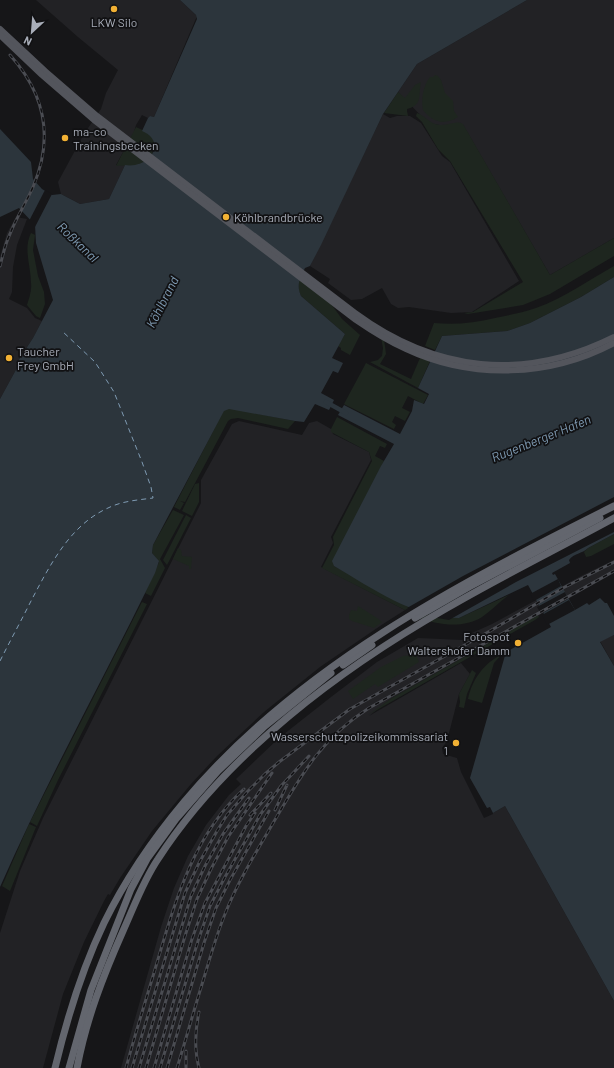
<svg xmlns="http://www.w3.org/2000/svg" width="614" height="1068" font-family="Barlow,sans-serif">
	<rect width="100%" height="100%" fill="#161618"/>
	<g fill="#222225">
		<polygon points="36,0 180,0 197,16 154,117 150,116 148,118 142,115 136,125 134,132 116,165 125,165 109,199 80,204 61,194 58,182 84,134 101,109 106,93 118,70 78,37"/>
		<polygon points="527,0 614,0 614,238 550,275 466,130 428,123 398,92 417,64"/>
		<polygon points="383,114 390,118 397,116 410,116 421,123 442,156 450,162 519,281 472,312 451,313 409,307 398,308 391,304 382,288 362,299 351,300 328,283 330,279 310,266"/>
		<polygon points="16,217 27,219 17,245 13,267 12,292 9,299 27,308 35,318 42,321 33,338 16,364 18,366 0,399 0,257 7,233"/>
		<polygon points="239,421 302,435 309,423 317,421 331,429 333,434 369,452 371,460 331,537 333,543 321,567 405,610 383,624 320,667 264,712 217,756 191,784 152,831 120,878 110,895 108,894 104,901 84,942 63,994 43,1068 0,1068 0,933 20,871 43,818 201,503 201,480 232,424"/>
		<polygon points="614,560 614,573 392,698 369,716 461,663 470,674 459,694 447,741 442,748 443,754 457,758 461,772 484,818 493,814 493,813 505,806 614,1001 614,1068 121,1068 161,927 174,888 188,856 206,825 229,795 241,784 236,779 279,738 331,697 377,662 418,638 463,640 472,633 492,624 581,576"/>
		<polygon points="614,635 614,666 600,641"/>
	</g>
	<g fill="#1e261f">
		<path d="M435,75L438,76L441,80L445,93L453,101L454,111L458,117C443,126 433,122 423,110C421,99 423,86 430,77H433Z"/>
		<path d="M421,82C418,96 423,105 407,109V111L408,116L384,113L398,92L405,98L415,85Z"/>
		<path d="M417,113C426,116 429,124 440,125C449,126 455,120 463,124L550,275L614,238V256L550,294L523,305L468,314L464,313L473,312L523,282L450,161L438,149L422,122L416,116Z"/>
		<path d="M136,127C140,129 145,131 148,133C161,143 152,162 138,165C131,167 123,165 116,166Z"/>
		<path d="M31,233L35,235L33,250L38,276L44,292L45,304L40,318L36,316L27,305C29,298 32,291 31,283C31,266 23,249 31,233Z"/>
		<path d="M614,266V277L581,297L530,323L507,331L442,336L435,350L425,346L434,323C455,325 474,323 495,318C509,315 522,313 536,308C564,298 589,280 614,266Z"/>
		<path d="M300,278L331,304L342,319L360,335L350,355L341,350V348L338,346L345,334L301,296C298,289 297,285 300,278Z"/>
		<polygon points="381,337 384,339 386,354 380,364 411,379 420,358 430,361 418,388 370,362 378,360 382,356 383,348"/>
		<polygon points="366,363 428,395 423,404 408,396 402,408 410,412 405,421 395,416 392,422 396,425 394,429 344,404"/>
		<polygon points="229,408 295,421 288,429 238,418 231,419 228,421 185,502 180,501 184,503 180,510 174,507 224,410"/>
		<polygon points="337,417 387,444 385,448 380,446 375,456 384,461 334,566 410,607 405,610 322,568 334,545 333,537 372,461 369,452 331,432 331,429"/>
		<polygon points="199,483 199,502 192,516 182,511 195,484"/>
		<polygon points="173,510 184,515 160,559 165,568 151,596 145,593 159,562 152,553 153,545"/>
		<polygon points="186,515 191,518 167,565 163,560"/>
		<polygon points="614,534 614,544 591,556 586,557 584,552 588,548"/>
		<polygon points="178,548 181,550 182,556 192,557 191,569 189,569 189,566 173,559"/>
		<path d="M509,595C499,602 491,611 482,617C463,629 437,625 417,617L423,612L432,615L459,618Z"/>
		<polygon points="142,602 147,604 58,780 37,826 30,822"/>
		<polygon points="358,606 377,618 382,622 374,628 352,621 349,619 349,615 351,610 357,611"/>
		<polygon points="538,615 539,617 535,620 368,715 392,698"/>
		<polygon points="416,655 419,662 378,687 375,684 353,699 348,691 381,667 403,656"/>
		<path d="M501,655L494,663L482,703L468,699C472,680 484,663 501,655Z"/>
		<polygon points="472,670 476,673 467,694 464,708 459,707 460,702 459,694"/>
		<polygon points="29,824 36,827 10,891 2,886"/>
	</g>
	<g fill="#2c353c">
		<path d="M180,0H527L417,64L383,114L321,245L310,266L305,268C300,278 296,285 301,296L345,334L332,358L343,363L338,373L333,371L321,393L334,400L329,410L315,404L304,422L295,421L229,409L224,411L153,545L152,553L159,561L155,573C104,678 47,780 0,887V399L18,366L16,364L33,338L53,300L36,243L35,225L19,208L0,217V129L31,162L33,179L42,189L52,195L61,194L80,204L109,199L125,165C151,169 167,141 142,131L148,118L150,116L154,117L197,19L196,15Z"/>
		<path d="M614,277V534L588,548C582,554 574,553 569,560L570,563L552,573L553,575L555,574L575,610L587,603L589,605L600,598L605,603H607L614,616V635L600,642L614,666V1001L505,806L493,813L490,807L487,808L470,778L506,652L551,627L528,585L459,618C413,618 372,588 334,566L332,561L381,466L394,444L338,415L344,405L400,434L412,411L414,400L424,404L429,394L418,388L442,336L507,331L530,323L581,297Z"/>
	</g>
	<g fill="#161618">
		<polygon points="45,190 52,194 35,227 29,221"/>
		<polygon points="614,497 614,532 516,582 449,620 426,616 470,590 608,517 422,614 407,608 463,576"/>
		<polygon points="558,579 561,586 534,601 530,594"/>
		<polygon points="565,592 568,599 541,614 537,607"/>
		<polygon points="569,600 575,610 547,625 542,615"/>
	</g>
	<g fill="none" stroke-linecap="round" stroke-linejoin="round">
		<polyline stroke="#2c353c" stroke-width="4.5" points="326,402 346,413"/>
		<path stroke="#7f9bb3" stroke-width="1" stroke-dasharray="5 4" stroke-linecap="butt" d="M0,661C10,641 21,621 31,601C50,565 70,525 108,508C122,501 138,500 153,498L151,487L142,462L114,392L95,362L62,331"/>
		<g stroke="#53555c" stroke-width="6">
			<path d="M0,29L45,71L97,116L355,313C435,372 524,382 614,337"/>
			<path d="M0,35L42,75L94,120L356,320C372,331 388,341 406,349C472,380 550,377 614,343"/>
		</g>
		<g stroke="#63666e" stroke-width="7">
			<polyline points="415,618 469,587 600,518"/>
			<polyline points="343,665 372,645"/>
			<path d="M55,1068C67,1018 82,969 104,923C125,880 153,839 184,802C298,666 458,584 614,506"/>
			<polyline points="69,1068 91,990 131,889 147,859 176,819 218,771 265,726 331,673"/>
			<path d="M77,1068C86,1020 103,976 123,931C134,907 143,881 158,859C226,754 340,669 447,608C502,576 559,548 614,518"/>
		</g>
		<defs>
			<g id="rail">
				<path d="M0,266C3,255 5,244 10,234C16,218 26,203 33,187C54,138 46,95 10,55"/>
				<polyline points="275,810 287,785"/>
				<polyline points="250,815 271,793"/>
				<path d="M199,1012C195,1031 194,1049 199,1068"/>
				<polyline points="186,1051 186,1068"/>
				<path d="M126,1068C135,1034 146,1000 156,966C175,902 193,835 244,789"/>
				<polyline points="132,1068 185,893 199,863 217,831 227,815 248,791 265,774 279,762 350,709 490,631 563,588 614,562"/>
				<polyline points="139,1068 191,896 205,866 223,834 249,798"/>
				<polyline points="146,1068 185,936 197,899 211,869 228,837 272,773"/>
				<polyline points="154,1068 192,939 205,903 246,826 255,813"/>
				<polyline points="160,1068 198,941 210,906 225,877 260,815 281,786 309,756"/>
				<polyline points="167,1068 204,943 216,908 230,880 269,811"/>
				<path d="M177,1068C186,1039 194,1010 203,981C210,958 216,936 225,914C238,881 258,849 276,818C303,772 323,737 369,708L614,571"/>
			</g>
		</defs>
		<use href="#rail" stroke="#4a4c52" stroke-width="3"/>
		<use href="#rail" stroke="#111113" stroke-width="1.5" stroke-dasharray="4.5" stroke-linecap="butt"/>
	</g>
	<g fill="#f2b134" stroke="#111113" stroke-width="1.5">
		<circle cx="114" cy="9" r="4"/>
		<circle cx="65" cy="138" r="4"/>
		<circle cx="226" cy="217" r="4"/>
		<circle cx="9" cy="358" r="4"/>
		<circle cx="518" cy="643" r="4"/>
		<circle cx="456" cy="743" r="4"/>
	</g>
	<g text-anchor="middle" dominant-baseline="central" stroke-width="3.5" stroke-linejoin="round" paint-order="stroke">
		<g font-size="12" fill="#a8adb8" stroke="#111113" text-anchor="start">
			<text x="114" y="22" text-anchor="middle">LKW Silo</text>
			<text x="73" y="131">ma-co<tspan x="73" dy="14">Trainingsbecken</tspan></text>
			<text x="234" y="217">Köhlbrandbrücke</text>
			<text x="17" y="351">Taucher<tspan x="17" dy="14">Frey GmbH</tspan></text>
			<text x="510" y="636" text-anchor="end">Fotospot<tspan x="510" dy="14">Waltershofer Damm</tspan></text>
			<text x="448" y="736" text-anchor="end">Wasserschutzpolizeikommissariat<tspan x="448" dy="14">1</tspan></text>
		</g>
		<g font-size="13" font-style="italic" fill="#7f9bb3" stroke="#111113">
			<text transform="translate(78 242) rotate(44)">Roßkanal</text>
			<text transform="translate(162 302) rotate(-63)">Köhlbrand</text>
			<text transform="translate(541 438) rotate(-22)">Rugenberger Hafen</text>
		</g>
	</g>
	<g transform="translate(32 32) rotate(206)" stroke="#111113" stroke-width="3" paint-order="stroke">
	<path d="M0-3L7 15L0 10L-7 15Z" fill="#a8adb8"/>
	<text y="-6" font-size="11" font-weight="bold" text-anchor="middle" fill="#a8adb8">N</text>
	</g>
</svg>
